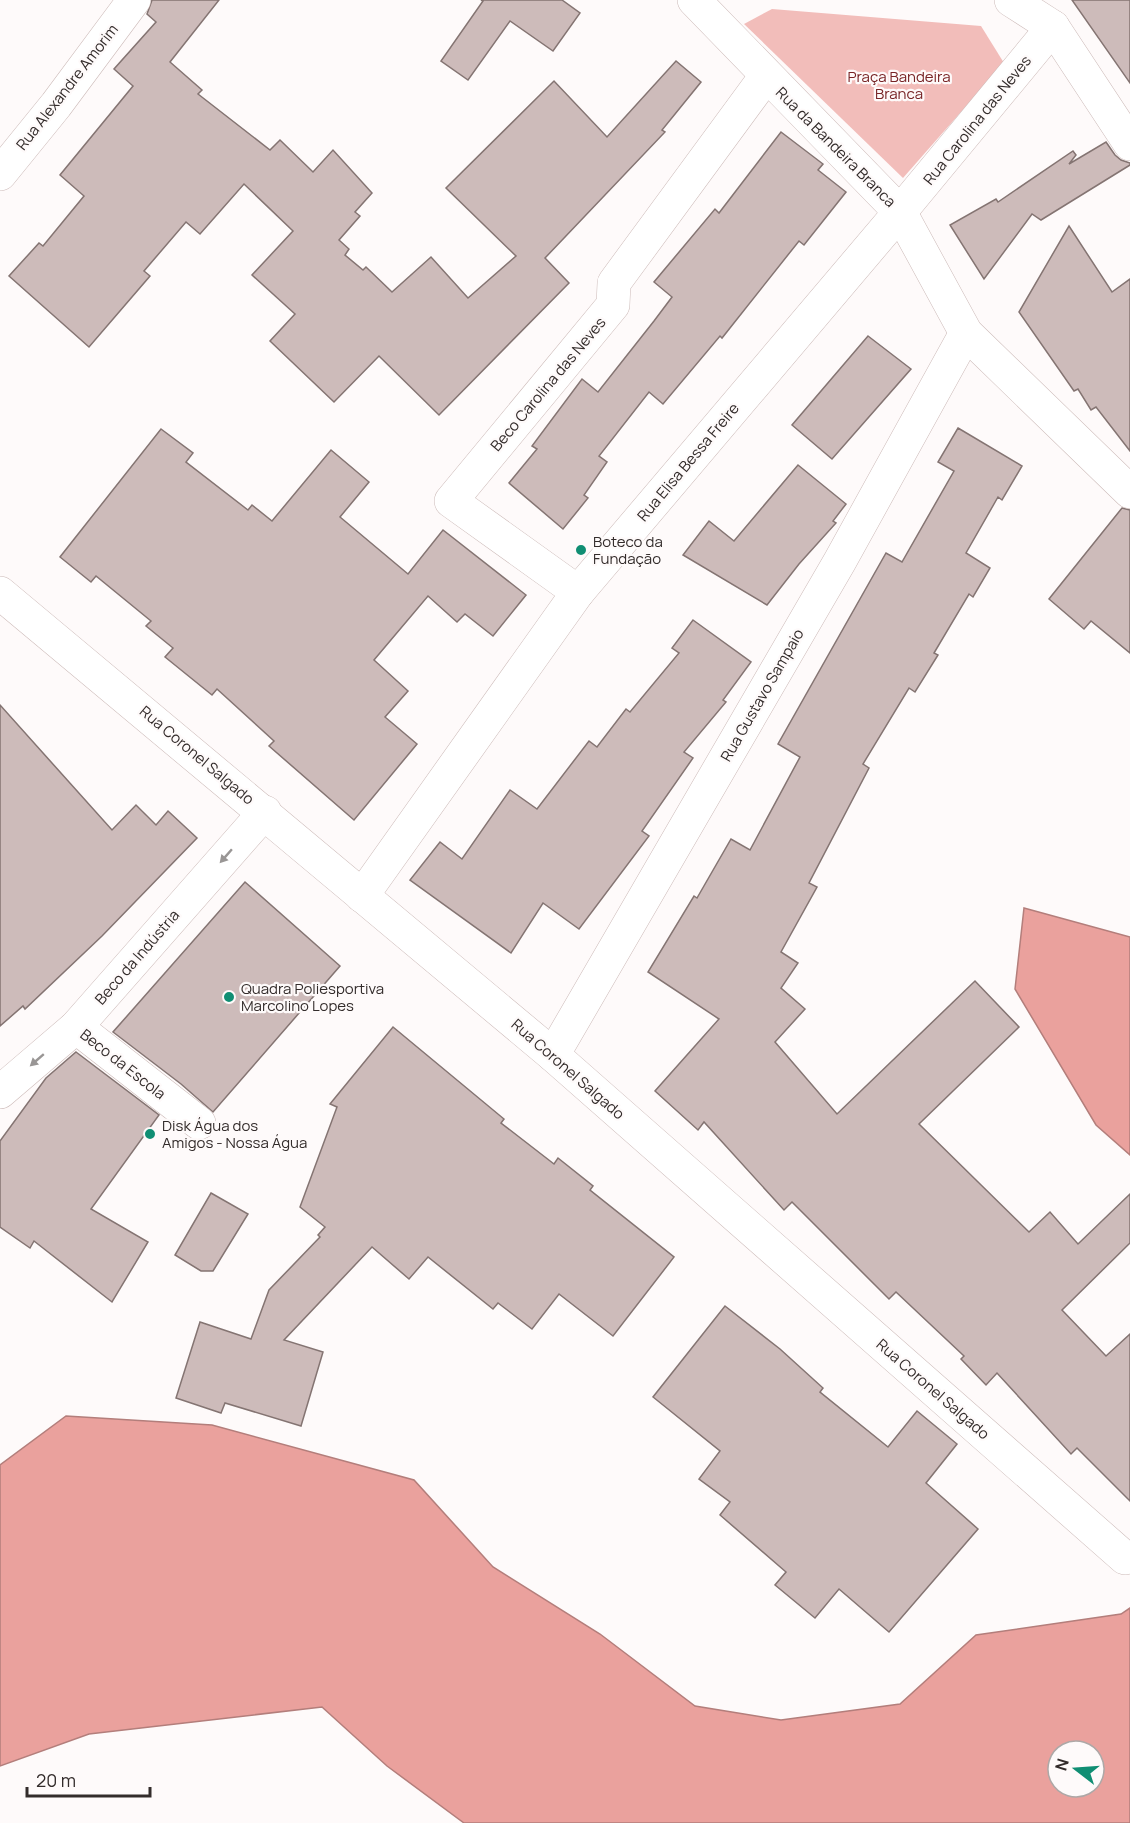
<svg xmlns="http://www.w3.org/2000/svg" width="1130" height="1823" font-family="Manrope,sans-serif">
	<rect width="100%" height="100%" fill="#fefafa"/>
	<polygon fill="#f2bdba" points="772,9 981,26 1004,63 903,178 744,24"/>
	<g fill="#eaa19d" stroke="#b37e7b" stroke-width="1.5" fill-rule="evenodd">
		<polygon points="1024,908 1130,937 1130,1155 1096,1125 1015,989"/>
		<path d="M66,1416L212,1425L414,1480L493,1567L600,1634L695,1706L781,1720L900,1704L976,1635L1121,1614L1130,1608V1823H464L387,1766L322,1707L89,1734L0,1766V1465ZM1058,1751H1094V1787H1058Z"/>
	</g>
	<g fill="#cdbbba" stroke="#847472" stroke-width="1.5">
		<polygon points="152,0 219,0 170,62 202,90 198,94 270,150 280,140 313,172 333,150 372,193 355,212 360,216 339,240 349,249 345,255 363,270 366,267 392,292 431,257 468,298 516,256 446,188 554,81 607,137 676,61 701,82 662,130 665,132 545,258 569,283 439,415 379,356 334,402 270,341 295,314 252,275 293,231 244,184 200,234 186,222 144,271 150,276 89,347 9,276 39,243 43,246 84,196 60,175 133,86 114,69 156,22 147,14"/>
		<polygon points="481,0 562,0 580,13 553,51 510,21 468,80 441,61 483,1"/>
		<polygon points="1072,0 1130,0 1130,83"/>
		<polygon points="781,132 823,164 818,170 846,192 804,245 799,241 722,338 720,336 663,404 649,392 599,456 607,462 584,495 588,498 563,529 509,483 537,449 532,446 582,379 598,392 654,321 672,297 654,282 715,209 719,213"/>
		<polygon points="1106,142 1115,155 1121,160 1130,163 1130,165 1041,220 1032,214 984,279 950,225 996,199 998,202 1073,151 1076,155 1069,164"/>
		<polygon points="1069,226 1112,292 1130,279 1130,451 1096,407 1091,410 1078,389 1074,391 1019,312"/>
		<polygon points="868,336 911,369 832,459 792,425"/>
		<polygon points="958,428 1022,466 1002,500 998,497 966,553 990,568 973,597 969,594 934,653 938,655 915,692 909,688 863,764 869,768 809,883 817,887 781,952 798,963 781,988 805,1009 775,1042 837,1114 975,981 1019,1027 919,1124 1029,1232 1050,1212 1078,1244 1130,1194 1130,1243 1062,1310 1106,1356 1130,1334 1130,1501 1077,1448 1071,1454 997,1373 986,1385 961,1359 964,1356 896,1292 889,1299 792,1202 784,1210 704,1122 698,1130 655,1091 719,1019 648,972 694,896 697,898 731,839 750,850 800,757 778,744 886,553 902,562 954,471 938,462"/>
		<polygon points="161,429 193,453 186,462 248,510 252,505 272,521 331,450 369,482 340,517 408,574 443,530 526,595 493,636 465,614 457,622 428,596 374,660 408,691 385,717 417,744 354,820 269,746 274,741 217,689 212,695 165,657 173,648 146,626 151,621 96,576 91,582 60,557"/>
		<polygon points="798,465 846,504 833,521 836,523 799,564 767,605 683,555 709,521 734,541"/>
		<polygon points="1122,508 1130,510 1130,653 1091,621 1084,629 1049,599"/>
		<polygon points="693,620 751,662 723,700 726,702 684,752 693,758 642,831 649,836 579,929 543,903 511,953 410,880 440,842 462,859 510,790 537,809 589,741 597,747 626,709 630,712 679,653 672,648"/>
		<polygon points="0,705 112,830 136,805 156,825 168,811 197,838 102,936 25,1009 23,1006 0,1026"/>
		<polygon points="245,882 340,966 213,1112 181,1084 113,1032"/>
		<polygon points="393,1027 504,1119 501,1123 554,1164 558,1158 593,1186 590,1190 674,1257 613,1336 559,1294 532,1329 498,1303 493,1309 428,1257 409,1279 372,1247 284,1340 323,1352 301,1426 225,1403 221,1413 176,1398 200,1322 251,1339 269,1290 320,1237 318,1235 325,1227 300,1207 337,1107 330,1104"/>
		<polygon points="76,1052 159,1115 91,1209 148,1242 112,1302 34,1241 30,1248 0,1227 0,1141 46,1078"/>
		<polygon points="211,1193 248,1214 213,1271 201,1271 175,1255"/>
		<polygon points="725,1306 780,1349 823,1388 820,1392 888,1447 917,1411 957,1444 926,1483 978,1529 889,1632 839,1589 815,1618 775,1585 786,1572 720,1515 730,1502 699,1479 720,1451 653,1397"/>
	</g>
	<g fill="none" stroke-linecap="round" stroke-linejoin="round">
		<defs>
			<g id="minor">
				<polyline points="694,0 900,212 966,333 1130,492"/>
				<polyline points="1011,0 1053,27 1130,144"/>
				<polyline points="0,174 56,105 134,0"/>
				<polyline points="578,592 451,501 613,305 614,283 766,76"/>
				<polyline points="0,593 553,1055 1125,1558"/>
				<polyline points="362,896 578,592 900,212 1053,27"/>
				<polyline points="76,1027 199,1123"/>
				<polyline points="553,1055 840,561 966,333"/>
				<polyline points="0,1092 76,1027 265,812"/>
			</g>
		</defs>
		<use href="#minor" stroke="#ccbab8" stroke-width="34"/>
		<use href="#minor" stroke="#fff" stroke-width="33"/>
	</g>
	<defs><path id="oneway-solid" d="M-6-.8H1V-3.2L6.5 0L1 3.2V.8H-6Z" transform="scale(1.5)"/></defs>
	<g fill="#999695">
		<use href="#oneway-solid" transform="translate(226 856) rotate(131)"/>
		<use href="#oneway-solid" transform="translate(37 1060) rotate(139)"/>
	</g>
	<g fill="#108e73" stroke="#fefafa" stroke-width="2">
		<circle cx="581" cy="550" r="6"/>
		<circle cx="229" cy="997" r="6"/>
		<circle cx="150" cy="1134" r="6"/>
	</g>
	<g text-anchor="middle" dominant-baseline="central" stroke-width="4.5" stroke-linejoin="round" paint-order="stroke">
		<g font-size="15" fill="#782426" stroke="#fefafa">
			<text x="899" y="76">Praça Bandeira<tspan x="899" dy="17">Branca</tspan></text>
		</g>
		<g font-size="15" fill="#332c2b" stroke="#fefafa">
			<text transform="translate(67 87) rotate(-52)">Rua Alexandre Amorim</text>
			<text transform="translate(977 120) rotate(-51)">Rua Carolina das Neves</text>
			<text transform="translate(836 147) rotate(45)">Rua da Bandeira Branca</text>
			<text transform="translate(548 384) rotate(-50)">Beco Carolina das Neves</text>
			<text transform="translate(688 462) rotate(-50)">Rua Elisa Bessa Freire</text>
			<text transform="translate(762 695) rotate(-60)">Rua Gustavo Sampaio</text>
			<text transform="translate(197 755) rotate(40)">Rua Coronel Salgado</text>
			<text transform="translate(137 957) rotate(-49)">Beco da Indústria</text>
			<text transform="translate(123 1064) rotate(38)">Beco da Escola</text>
			<text transform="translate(568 1069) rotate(41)">Rua Coronel Salgado</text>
			<text transform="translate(933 1389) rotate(41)">Rua Coronel Salgado</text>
		</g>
		<g font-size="15" fill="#332c2b" stroke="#fefafa" text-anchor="start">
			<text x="593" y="541">Boteco da<tspan x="593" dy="17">Fundação</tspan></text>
			<text x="241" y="988">Quadra Poliesportiva<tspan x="241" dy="17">Marcolino Lopes</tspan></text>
			<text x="162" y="1125">Disk Água dos<tspan x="162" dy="17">Amigos - Nossa Água</tspan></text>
		</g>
	</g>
	<g transform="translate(1076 1769) rotate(287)"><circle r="28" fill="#fefafa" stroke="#ada8a7" stroke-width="1.5"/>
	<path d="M0-4.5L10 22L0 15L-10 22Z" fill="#108e73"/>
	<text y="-9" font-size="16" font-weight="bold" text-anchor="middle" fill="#332c2b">N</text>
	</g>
	<path d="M27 1787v9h123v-9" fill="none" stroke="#332c2b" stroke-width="3"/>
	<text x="36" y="1787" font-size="18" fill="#332c2b" stroke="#fefafa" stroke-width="4.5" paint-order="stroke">20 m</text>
</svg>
